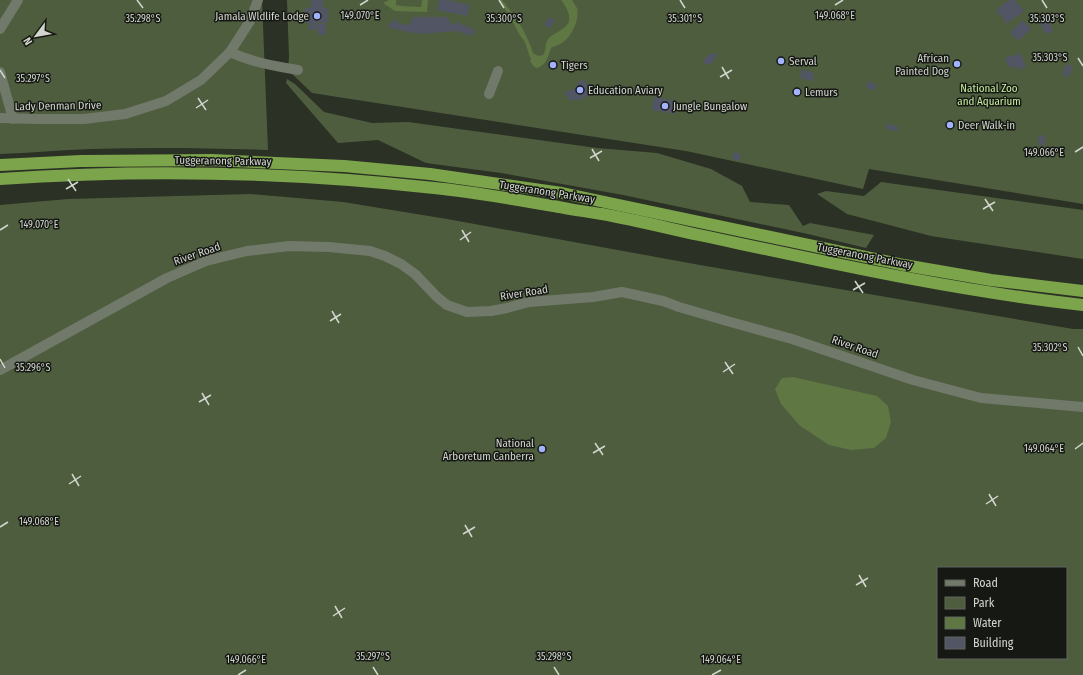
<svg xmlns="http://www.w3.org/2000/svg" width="1083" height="675" font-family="'Fira Sans Condensed',sans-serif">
	<rect width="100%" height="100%" fill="#2b3125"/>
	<g fill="#4e5d3e" fill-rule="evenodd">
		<path d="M0,0H262L268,150C209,148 150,147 91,149C61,150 30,153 0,154Z"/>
		<polygon points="287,0 1083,0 1083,204 869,169 863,189 686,151 312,93 288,70 289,57"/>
		<polygon points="287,79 295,84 324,112 372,123 408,122 597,148 657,153 711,169 742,186 750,202 789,205 803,226 810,223 874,235 866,248 808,234 623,195 501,173 426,163 378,140 338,143 286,83"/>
		<polygon points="881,182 1083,210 1083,259 931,236 847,214 817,194 826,191 864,196"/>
		<path d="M250,194L343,202L447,219L700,265L1073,329H1083V675H0V205L68,199ZM938,568H1066V658H938Z"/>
	</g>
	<g fill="#5f7743">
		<polygon points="389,0 396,0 396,5 401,6 421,7 422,0 428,0 427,12 395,11 383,3"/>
		<path d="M500,0H502C515,16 527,33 533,53L538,56L543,55C547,49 544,43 550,37C552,35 555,34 558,32C561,30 565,27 568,24C572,17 566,6 561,0H572C573,2 576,6 577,8C580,20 571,39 560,44C557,46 554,46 551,48C548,57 546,65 537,68L534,67L530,61L531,59C527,52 527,42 521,37L507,12L499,1Z"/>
		<polygon points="793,377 877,396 888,406 891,422 886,438 874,448 851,450 829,445 799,425 781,404 775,389 782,378"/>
	</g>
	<g fill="#525664">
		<polygon points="311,0 323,0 323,8 328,8 328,23 316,23 317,24 317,30 309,30 309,23 305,23 305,8 311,8"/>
		<polygon points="439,0 448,0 470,5 467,16 437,10"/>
		<polygon points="1009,0 1015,0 1024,11 1007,24 996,10"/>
		<polygon points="413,17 448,17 449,21 453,25 457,22 475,30 472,36 457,31 420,34 390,28 387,26 396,19 400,24 410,25"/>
		<polygon points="550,17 555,21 549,29 544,24"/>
		<polygon points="1048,19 1053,31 1045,34 1040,23"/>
		<polygon points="1023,20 1031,29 1018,41 1010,32"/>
		<rect x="318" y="24" width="8" height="11"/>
		<polygon points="1020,53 1026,66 1018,70 1015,66 1010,68 1005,58 1011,55 1012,57"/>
		<polygon points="709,54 718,54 712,63 706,65 703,61"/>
		<polygon points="1067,64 1073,67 1068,78 1062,75"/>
		<polygon points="802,69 814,73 813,81 800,78"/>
		<polygon points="581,79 593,88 588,95 581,100 569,100 565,92 574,89"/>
		<polygon points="868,81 877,85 874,91 866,87"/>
		<polygon points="654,97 677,101 675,114 652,110"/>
		<polygon points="887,123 898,127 897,131 886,129"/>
		<polygon points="1039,135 1045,136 1045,145 1038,145"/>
		<polygon points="734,152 741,154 739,161 732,159"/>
	</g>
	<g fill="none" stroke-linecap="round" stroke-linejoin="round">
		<g stroke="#71796a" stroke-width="10">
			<polyline points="0,29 18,0"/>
			<path d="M230,52C251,62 274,66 298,70"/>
			<polyline points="0,72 13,119"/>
			<polyline points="489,94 498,71"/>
			<polyline points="0,118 38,119 84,119 125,114 166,101 201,80 230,52 241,35 250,21 258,0"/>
			<polyline points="0,370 167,278 206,261 247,251 289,246 329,247 370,251 385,256 401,264 415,274 437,297 447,305 467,312 491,311 507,308 529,302 593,297 622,292 663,301 679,307 727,321 792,339 913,380 981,398 1083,407"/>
		</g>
		<g stroke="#7ca44a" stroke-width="12">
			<polyline points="0,165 81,161 212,160 344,166 430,174 562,193 904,265 991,280 1083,291"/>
			<path d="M0,179C144,169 290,172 434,188C476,192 517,200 559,207C573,210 588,212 602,214C635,220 667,228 699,235C826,262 954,291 1083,305"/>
		</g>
	</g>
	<path fill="none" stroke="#d2d6ce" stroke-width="1.5" d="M137,0L143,8M499,0L504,8M680,0L685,8M1042,0L1047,8M360,5L368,0M835,5L843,0M1078,58L1083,66M722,67L729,79M0,70L5,78M720,77L732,70M198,98L206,110M196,108L208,100M592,149L599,161M1075,152L1083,147M590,158L602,151M68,179L76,191M66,189L78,182M985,199L993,211M983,209L995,202M0,230L8,225M462,230L469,242M460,240L471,232M855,281L863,293M853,290L865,283M332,311L339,323M330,321L341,314M1078,347L1083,356M0,359L5,368M725,362L733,374M723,372L735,364M202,393L209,405M199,402L211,395M595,443L603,455M1075,449L1083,443M593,453L605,446M72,474L79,486M69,484L81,476M989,494L996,506M986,504L998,496M465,525L472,537M0,527L8,522M463,534L475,527M859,575L866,587M856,585L868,578M335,606L342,618M333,616L345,608M373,667L378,675M554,667L559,675M238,675L246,670M712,675L721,670"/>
	<g fill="#a3b2fd" stroke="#151813" stroke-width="1.5">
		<circle cx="317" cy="16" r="4"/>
		<circle cx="781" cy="61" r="4"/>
		<circle cx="957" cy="64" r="4"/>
		<circle cx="553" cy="65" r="4"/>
		<circle cx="580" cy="90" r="4"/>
		<circle cx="797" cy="92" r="4"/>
		<circle cx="665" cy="106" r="4"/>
		<circle cx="950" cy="125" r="4"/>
		<circle cx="542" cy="449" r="4"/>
	</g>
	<g text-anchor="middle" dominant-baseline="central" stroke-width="3" stroke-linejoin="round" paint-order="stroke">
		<g font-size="11" fill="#d2d6ce" stroke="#151813" text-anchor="start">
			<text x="309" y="16" text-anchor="end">Jamala Wldlife Lodge</text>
			<text x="949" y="58" text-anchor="end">African<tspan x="949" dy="13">Painted Dog</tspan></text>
			<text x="789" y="61">Serval</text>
			<text x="561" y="65">Tigers</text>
			<text x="588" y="90">Education Aviary</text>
			<text x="805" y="92">Lemurs</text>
			<text x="673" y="106">Jungle Bungalow</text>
			<text x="958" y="125">Deer Walk-in</text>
			<text x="534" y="443" text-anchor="end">National<tspan x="534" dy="13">Arboretum Canberra</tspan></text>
		</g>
		<g font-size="11" fill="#c6ec9d" stroke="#151813">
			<text x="989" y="88">National Zoo<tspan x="989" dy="13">and Aquarium</tspan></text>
		</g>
		<g font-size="11" fill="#d2d6ce" stroke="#151813">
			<text transform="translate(58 106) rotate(-1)">Lady Denman Drive</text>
			<text transform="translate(223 161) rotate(1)">Tuggeranong Parkway</text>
			<text transform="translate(547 192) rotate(9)">Tuggeranong Parkway</text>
			<text transform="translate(197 254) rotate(-19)">River Road</text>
			<text transform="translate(865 256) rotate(11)">Tuggeranong Parkway</text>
			<text transform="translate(524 293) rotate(-9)">River Road</text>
			<text transform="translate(855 347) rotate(19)">River Road</text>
		</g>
	</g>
	<g font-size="10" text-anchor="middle" fill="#d2d6ce" stroke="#151813" stroke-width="3" stroke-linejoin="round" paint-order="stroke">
		<text x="360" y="19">149.070°E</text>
		<text x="835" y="19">149.068°E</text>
		<text x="1047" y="22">35.303°S</text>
		<text x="504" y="22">35.300°S</text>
		<text x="143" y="22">35.298°S</text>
		<text x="685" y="22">35.301°S</text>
		<text x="1050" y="61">35.303°S</text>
		<text x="33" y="82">35.297°S</text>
		<text x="1044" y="156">149.066°E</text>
		<text x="39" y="228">149.070°E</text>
		<text x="1050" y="351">35.302°S</text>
		<text x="33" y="371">35.296°S</text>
		<text x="1044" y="452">149.064°E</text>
		<text x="39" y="525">149.068°E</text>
		<text x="373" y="660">35.297°S</text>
		<text x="554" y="660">35.298°S</text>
		<text x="246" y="663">149.066°E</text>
		<text x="721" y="663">149.064°E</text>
	</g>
	<rect x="937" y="567" width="130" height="92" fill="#151813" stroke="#61645e"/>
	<rect x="945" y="580" width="20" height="6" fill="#71796a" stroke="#61645e"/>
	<text x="973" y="587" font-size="12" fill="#d2d6ce">Road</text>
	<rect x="945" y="597" width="20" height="12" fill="#4e5d3e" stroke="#61645e"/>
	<text x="973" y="607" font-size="12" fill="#d2d6ce">Park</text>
	<rect x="945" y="617" width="20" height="12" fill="#5f7743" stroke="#61645e"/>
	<text x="973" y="627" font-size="12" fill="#d2d6ce">Water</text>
	<rect x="945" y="637" width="20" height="12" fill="#525664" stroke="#61645e"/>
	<text x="973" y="647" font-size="12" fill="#d2d6ce">Building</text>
	<g transform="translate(36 36) rotate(238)" stroke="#151813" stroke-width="3" paint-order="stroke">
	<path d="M0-3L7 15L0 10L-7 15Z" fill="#d2d6ce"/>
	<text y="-6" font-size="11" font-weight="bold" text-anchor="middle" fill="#d2d6ce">N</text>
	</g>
</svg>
